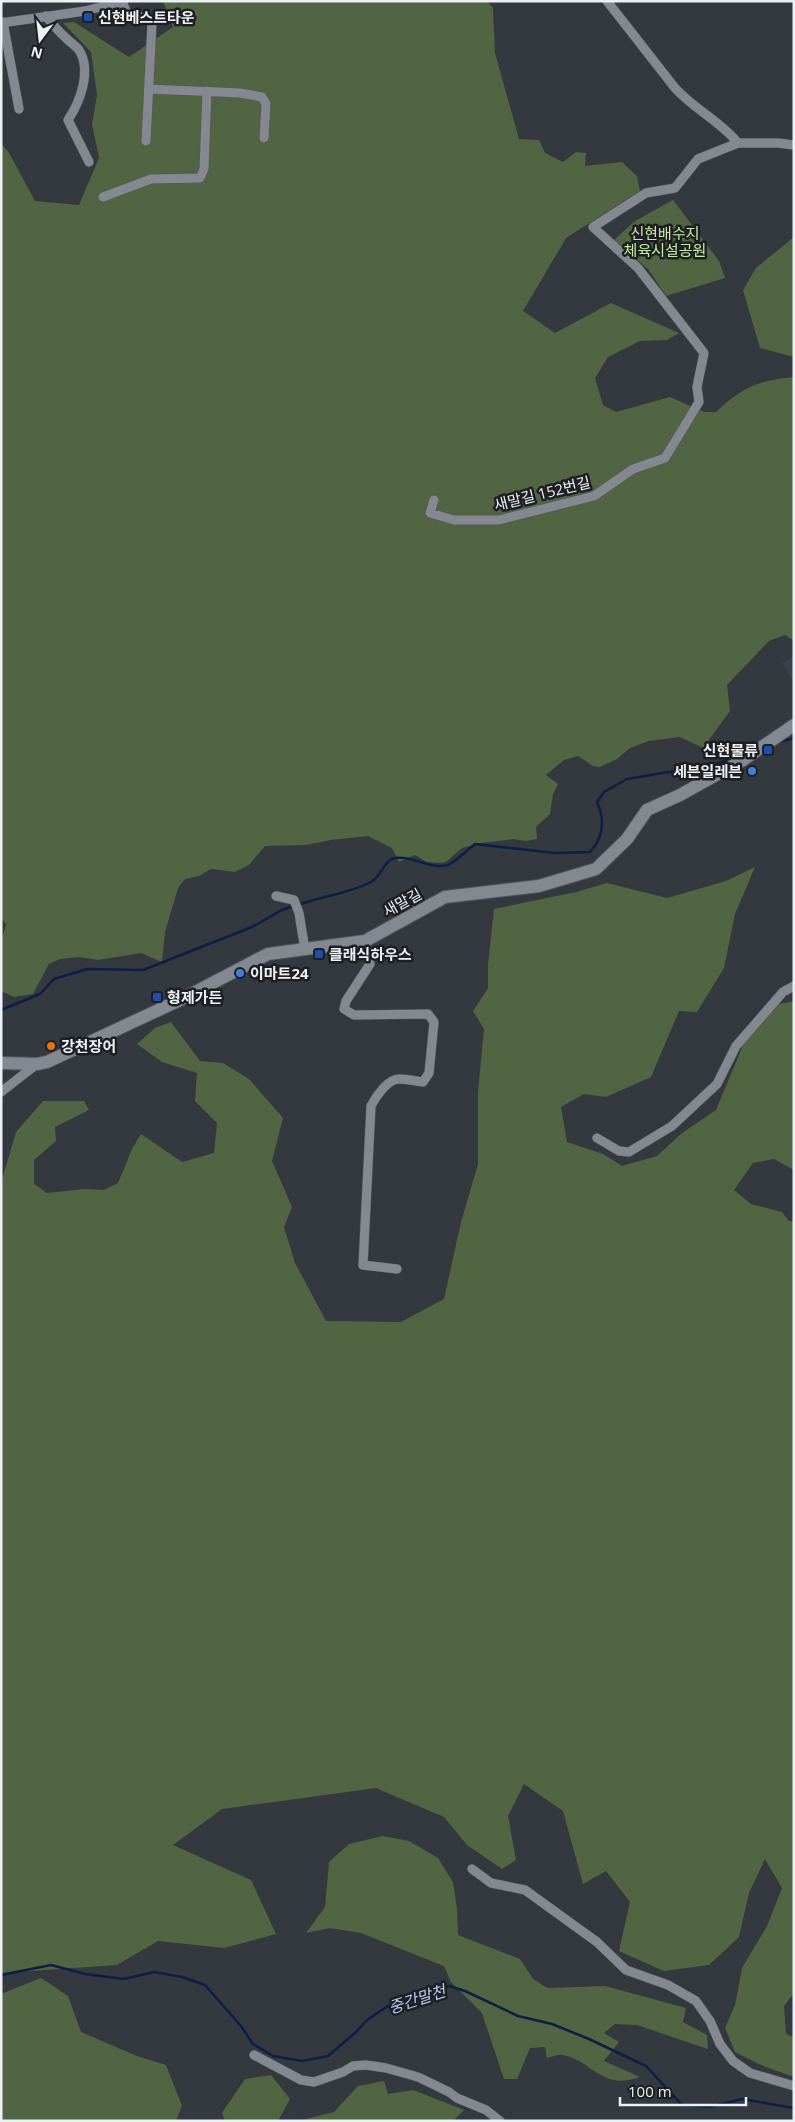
<svg xmlns="http://www.w3.org/2000/svg" width="795" height="2122" font-family="'Open Sans','Noto Sans KR',sans-serif">
	<rect width="100%" height="100%" fill="#34383f"/>
	<polygon fill="#3a414e" points="794,656 794,682 782,663"/>
	<g fill="#526542">
		<path d="M163,1H487L493,8L495,53L519,139L539,140L545,153L563,162L576,152L586,153L585,166L622,162L637,176L640,191L566,238L523,311L555,333L611,303L679,333L667,340L640,341L608,357L595,378L603,405L616,412L670,397L704,412H716C741,388 759,380 794,377V641L785,635L769,641L727,685L730,711L703,748L680,737L649,741L630,748L617,759L600,767L593,766L578,756L564,760L546,775L558,784L553,794L550,814L536,827L537,839L526,841L513,839L481,843L462,848L447,861L442,863L427,862L415,855L399,862L392,848L368,836L331,840L306,845L265,846L249,865L235,872L211,869L199,876L185,879L178,888L165,932L162,962L141,953L98,960L79,957L60,959L49,964L33,994L14,997L1,991V941L6,925L1,917V144L8,151L35,201L79,205L99,158L92,124L97,95L91,52L63,23L74,22L129,57L173,27Z"/>
		<polygon points="673,200 719,261 725,278 666,296 648,269 614,240 635,221"/>
		<polygon points="794,237 794,357 760,348 743,290 756,268"/>
		<polygon points="755,867 735,914 724,968 697,1012 679,1011 651,1077 606,1097 584,1094 561,1107 567,1142 603,1154 622,1166 657,1156 682,1133 716,1110 746,1038 779,1004 794,1001 794,1170 774,1159 753,1163 734,1190 751,1204 782,1212 789,1221 794,1221 794,1993 784,2006 786,2034 794,2037 794,2077 763,2066 735,2052 725,2028 735,2005 742,1968 767,1926 782,1888 765,1859 749,1893 739,1937 709,1965 664,1971 619,1951 630,1902 606,1871 583,1884 563,1811 524,1784 508,1816 516,1860 502,1869 467,1845 444,1817 376,1788 222,1809 173,1845 251,1880 276,1934 224,1948 158,1941 117,1965 1,1973 1,1183 16,1132 43,1101 84,1101 89,1110 55,1127 56,1141 34,1160 34,1184 47,1193 85,1189 104,1190 118,1183 132,1149 141,1134 182,1162 214,1153 217,1123 195,1101 197,1073 162,1062 137,1044 155,1028 171,1022 200,1061 223,1063 249,1079 283,1118 272,1161 292,1207 284,1227 295,1263 326,1321 401,1322 444,1299 461,1222 478,1164 478,1092 484,1029 473,1011 488,988 488,964 494,909 576,892 607,883 667,898 726,881"/>
		<path d="M383,1836L409,1841L438,1858L453,1882L457,1909L458,1935L520,1959L533,1979L547,1988L605,1986L686,2008L683,2022L707,2035L708,2049L637,2025L615,2024L604,2033L619,2042L604,2061L640,2077C601,2091 593,2061 563,2055C558,2054 552,2057 547,2058L545,2047L530,2048L517,2079H504L482,2013L451,1982L444,1966L361,1933L330,1928L306,1933L325,1907L329,1862L349,1844Z"/>
		<polygon points="41,1978 68,1996 81,2032 137,2056 166,2065 182,2106 176,2121 1,2121 1,1994"/>
		<polygon points="271,2075 290,2099 278,2121 225,2121 222,2113 245,2079"/>
		<polygon points="384,2081 388,2094 413,2090 464,2110 453,2121 298,2121 334,2112 358,2086"/>
	</g>
	<g fill="none" stroke-linecap="round" stroke-linejoin="round">
		<g stroke="#0c1f49" stroke-width="2.5">
			<polyline points="779,742 794,738"/>
			<path d="M298,905C322,896 348,894 371,882C381,877 384,860 395,858C413,855 430,870 448,865C457,861 467,850 475,844L555,853L590,852C604,837 605,820 597,802L604,792L627,779L680,770H694L722,762L745,751"/>
			<polyline points="1,1010 40,994 54,979 87,969 143,970 252,927 282,910 293,906"/>
			<polyline points="1,1975 51,1965 85,1974 124,1979 154,1972 182,1977 205,1985 241,2026 253,2044 273,2056 302,2061 328,2056 356,2032 367,2020 391,2004 426,1997 449,1986 465,1991 518,2016 552,2024 589,2039 646,2066 682,2105 710,2107 742,2099 794,2108"/>
		</g>
		<defs>
			<g id="street">
				<path d="M607,1L675,88C694,109 720,121 738,143"/>
				<polyline points="122,2 128,15 148,18 152,23 146,141"/>
				<path d="M46,16C53,25 59,32 67,39C71,43 76,46 79,50C92,71 80,102 68,120L89,162"/>
				<polyline points="3,22 19,109"/>
				<polyline points="1,23 85,11 124,1"/>
				<polyline points="149,89 240,93 262,97 266,104 264,138"/>
				<polyline points="103,197 151,179 200,178 204,169 207,91"/>
				<polyline points="434,500 430,513 454,520 499,520 594,496 633,469 665,458 699,402 697,387 704,353 638,268 593,227 646,193 675,188 698,159 738,143 778,143 794,145"/>
				<polyline points="276,896 294,900 299,913 305,950"/>
				<path d="M365,941L370,964L346,1001L344,1009L354,1015L428,1014L434,1022L429,1073L423,1082C415,1081 407,1079 399,1079C388,1079 376,1096 371,1106L363,1265L397,1269"/>
				<polyline points="1,1092 37,1064"/>
				<polyline points="597,1138 619,1151 629,1152 672,1126 717,1084 736,1046 783,992 794,986"/>
				<polyline points="472,1869 491,1883 525,1890 597,1942 626,1970 668,1985 696,2001 710,2021 720,2044 733,2061 750,2073 794,2086"/>
				<polyline points="254,2055 301,2080 314,2082 343,2072 353,2066 366,2065 386,2068 418,2077 449,2092 457,2098 486,2110 500,2121"/>
			</g>
			<polyline id="secondary" points="1,1063 37,1064 47,1062 180,1000 268,954 365,941 445,897 539,886 596,869 627,839 647,810 680,795 743,760 794,725"/>
		</defs>
		<use href="#street" stroke="#52555c" stroke-width="10"/>
		<use href="#secondary" stroke="#52555c" stroke-width="14"/>
		<use href="#street" stroke="#848991" stroke-width="9"/>
		<use href="#secondary" stroke="#848991" stroke-width="12"/>
	</g>
	<g fill="#1a4fb4" stroke="#1d1f22" stroke-width="2">
		<rect x="83" y="12" width="10" height="10" rx="2.5"/>
		<rect x="763" y="745" width="10" height="10" rx="2.5"/>
		<rect x="314" y="949" width="10" height="10" rx="2.5"/>
		<rect x="152" y="992" width="10" height="10" rx="2.5"/>
	</g>
	<g fill="#3f7fe0" stroke="#1d1f22" stroke-width="2">
		<circle cx="752" cy="771" r="5"/>
		<circle cx="240" cy="973" r="5"/>
	</g>
	<circle fill="#e8710a" stroke="#1d1f22" stroke-width="2" cx="51" cy="1046" r="5"/>
	<g text-anchor="middle" dominant-baseline="central" stroke-width="5" stroke-linejoin="round" paint-order="stroke">
		<g font-size="15" font-weight="bold" fill="#edf0f5" stroke="#1d1f22" text-anchor="start">
			<text x="98" y="17">신현베스트타운</text>
			<text x="758" y="750" text-anchor="end">신현물류</text>
			<text x="742" y="771" text-anchor="end">세븐일레븐</text>
			<text x="329" y="954">클래식하우스</text>
			<text x="250" y="973">이마트24</text>
			<text x="167" y="997">형제가든</text>
			<text x="61" y="1046">강천장어</text>
		</g>
		<g font-size="15" fill="#c3ee9f" stroke="#1d1f22">
			<text x="665" y="233">신현배수지<tspan x="665" dy="17">체육시설공원</tspan></text>
		</g>
		<g font-size="15" fill="#edf0f5" stroke="#1d1f22">
			<text transform="translate(542 493) rotate(-14)">새말길 152번길</text>
			<text transform="translate(402 902) rotate(-29)">새말길</text>
		</g>
		<g font-size="16" font-style="italic" fill="#b5ccf9" stroke="#1d1f22">
			<text transform="translate(417 1999) rotate(-18)">중간말천</text>
		</g>
	</g>
	<rect width="795" height="2122" fill="none" stroke="#edf0f5" stroke-width="5"/>
	<g transform="translate(40 40) rotate(195)" stroke="#1d1f22" stroke-width="4" paint-order="stroke">
	<path d="M0-4L9 19L0 12L-9 19Z" fill="#edf0f5"/>
	<text y="-8" font-size="14" font-weight="bold" text-anchor="middle" fill="#edf0f5">N</text>
	</g>
	<path d="M620 2097v8h126v-8" fill="none" stroke="#edf0f5" stroke-width="2.5"/>
	<text x="628" y="2097" font-size="15" fill="#edf0f5" stroke="#1d1f22" stroke-width="4" paint-order="stroke">100 m</text>
</svg>
